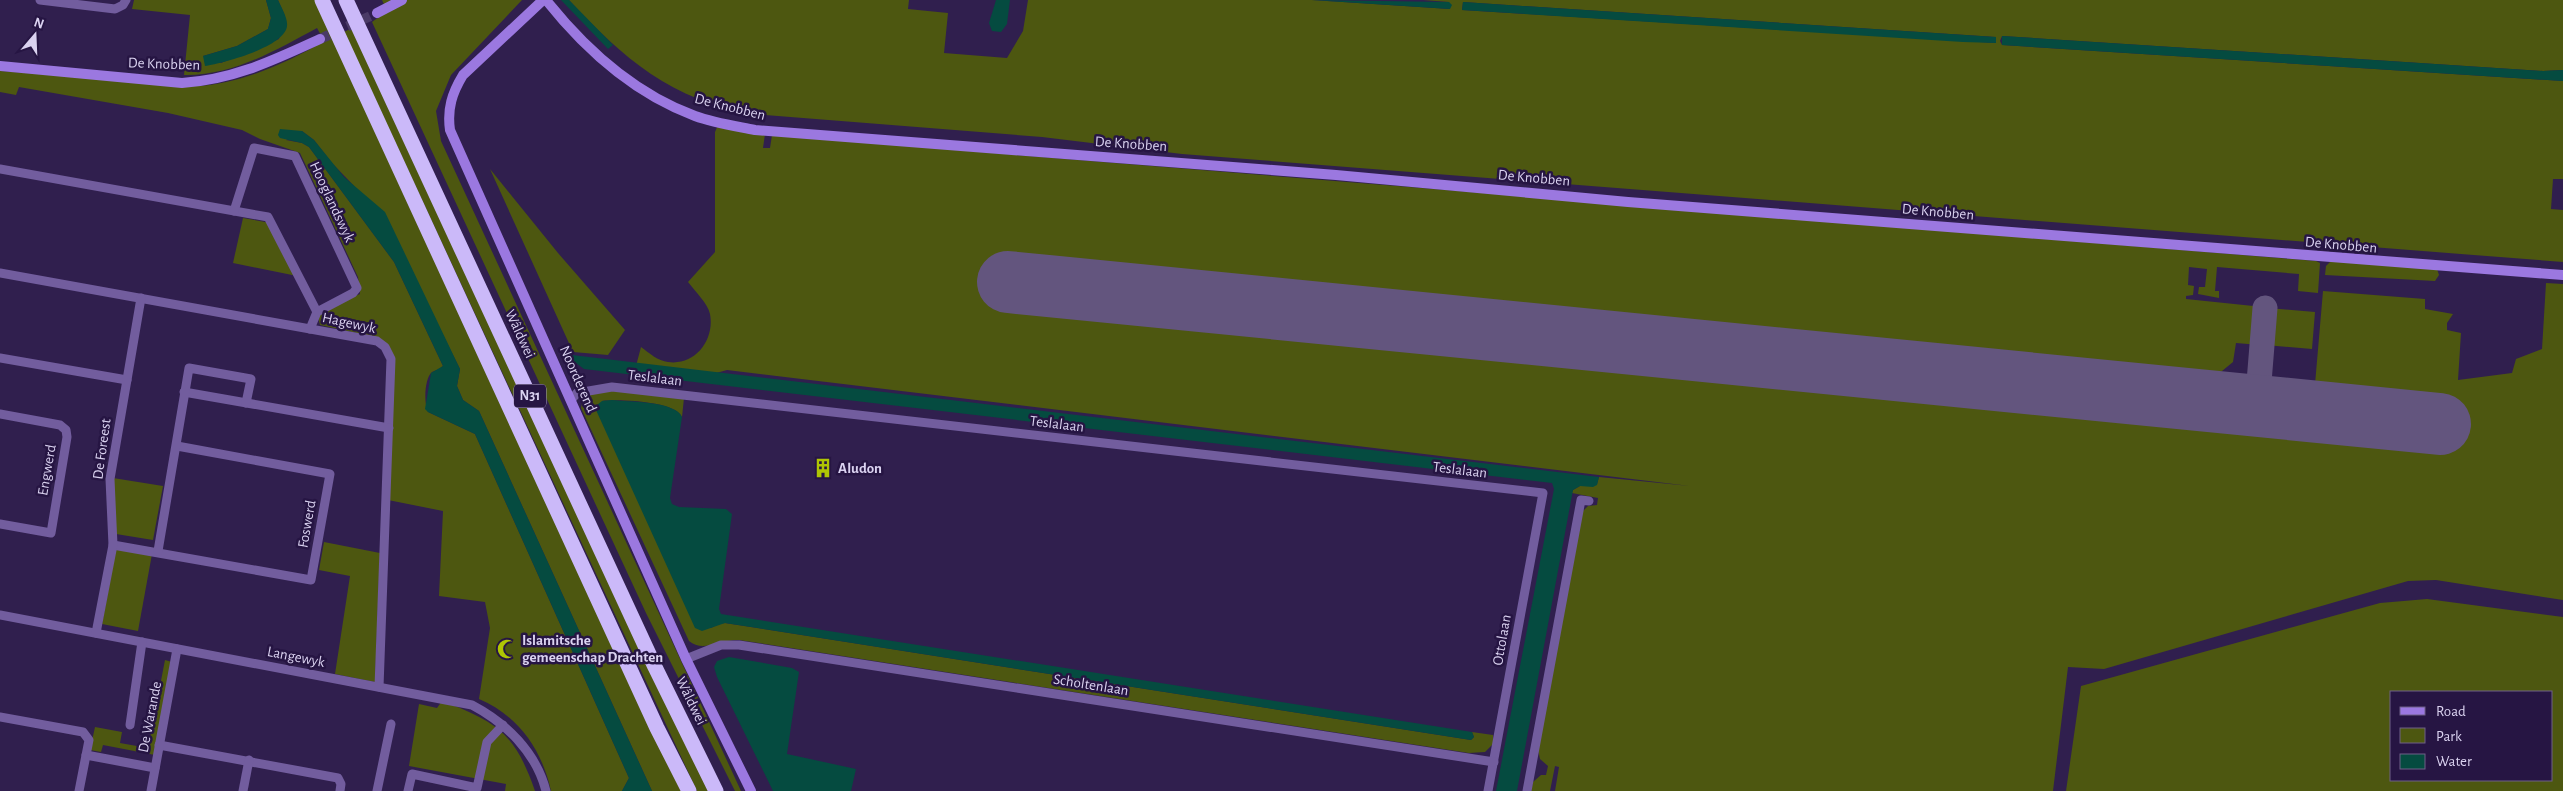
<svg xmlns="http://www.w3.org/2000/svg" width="2563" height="791" font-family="'Alegreya Sans',sans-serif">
	<rect width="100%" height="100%" fill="#301f4e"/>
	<g fill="#4d5710" fill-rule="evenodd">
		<path d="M134,0H266L271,18L268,29L237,46L203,56L221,63L279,39L285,16L278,0H315L682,791H652L479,411L463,400L457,386L460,369L437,323L356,188L332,163L314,140L302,131L286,140L302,143L309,147L394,262L443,366C440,369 436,370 432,372C424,379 424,404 428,412L475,434L629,778L622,791H551C542,750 519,716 479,699L490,628L485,602L439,596L443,511L388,500L393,356L371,336L320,325L318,317L330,306L360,294L358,277L300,153L260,139L242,130L168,113L19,87L16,95L0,92V71L195,86C237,85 288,63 324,41L317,28C276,50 233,76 184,75L190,15L132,9Z"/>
		<polygon points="382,0 522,0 451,75 436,111 441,141 741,791 735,791 646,613 372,22 387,11"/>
		<path d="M569,0H909L908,9L948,13L944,53L1007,58L1023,31L1028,0H1312L1450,9L1449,2L1423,0H2563V70L2543,71L2002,36L2000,41L2002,45L2563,81V179H2553L2551,209L2563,210V262L1182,154L1042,137L754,114C672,101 623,58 569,0ZM1463,2L1996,37V43L1462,10Z"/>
		<polygon points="352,28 713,791 697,791 344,32"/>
		<path d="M718,125L765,134L763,148H770L772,135L2316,261L2320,263L2318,293L2298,291L2299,274L2217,267L2215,291H2219V298L2198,294L2199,287H2205L2207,269L2189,267L2188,285L2194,286L2193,295L2186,296V299L2263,307L2260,345L2236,343L2233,362L2211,380L1010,262L1005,301L2307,431L2311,425L2439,437L2443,410L2314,396L2323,291L2425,299V309L2453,314L2447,323V330L2461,333L2458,380L2512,373L2516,359L2542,349L2546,283L2563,284V600L2436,580L2408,581L2104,669L2068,667L2053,791H1555L1559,767L1555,766L1550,791H1531L1533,782L1541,775H1546L1548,766L1540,759L1538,750L1582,512L1588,506L1597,505L1598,498L1572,493L1573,490L1580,486L1597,484L1599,477L1690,486L727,370L709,375L636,366L641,347C649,353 658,361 668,362C695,366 715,340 710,314C708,304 695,291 688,282L715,252V132Z"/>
		<polygon points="490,169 558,253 625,330 608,355 573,352"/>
		<polygon points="243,218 276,224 302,277 233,263"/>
		<polygon points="2331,261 2437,269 2439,275 2435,281 2325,275 2326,266"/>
		<polygon points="2268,308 2315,312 2312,349 2265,345"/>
		<path d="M616,390L684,398L682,417C675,401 618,399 602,401L711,628L718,624L725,623L1471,740L1474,737L1472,732L1493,735V744L1485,752L1469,753L739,640C721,639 703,653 689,641L581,408L582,403L577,393Z"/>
		<polygon points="113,478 163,486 153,540 116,534"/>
		<polygon points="324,542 380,553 375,682 335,674 350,576 319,570"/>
		<polygon points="116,549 152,554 138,631 102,624"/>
		<path d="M2427,599L2563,617V791H2066L2081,686L2380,603ZM2392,692H2552V780H2392Z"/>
		<polygon points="165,660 172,662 155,755 103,745 101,752 90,750 95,727 122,732 120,743 148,748"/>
		<path d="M442,701C497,722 515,733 535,791H505L506,784L409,766L419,704L437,708Z"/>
	</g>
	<g fill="#054b40">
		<path d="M266,0H278C281,7 288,18 287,26C285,47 223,63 205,66L203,56L237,46L268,29L271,18Z"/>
		<polygon points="561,0 569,0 613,45 608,49"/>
		<polygon points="996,0 1010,0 1007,24 1001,32 992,31 989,23"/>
		<polygon points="1312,0 1449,2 1452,5 1450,9"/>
		<polygon points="1463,2 1996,37 1996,43 1963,42 1462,10"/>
		<polygon points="2002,36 2543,71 2563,70 2563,81 2002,45"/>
		<polygon points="280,129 302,131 314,140 344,177 385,212 460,369 457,386 463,400 479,411 652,791 622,791 629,778 475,434 428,412 425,409 431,373 443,366 394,262 309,147 302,143 280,138 278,135"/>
		<polygon points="572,355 1599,477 1597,485 1593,487 1580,486 1573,490 1517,791 1496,791 1554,489 1552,483 584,369 572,360"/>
		<path d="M612,400C628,402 676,401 682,417L670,498L672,504L679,507L726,509L732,514L719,609L721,614L1472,732L1474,737L1471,740L725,623L702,631L695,628L596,410L597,405L602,401Z"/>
		<polygon points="729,657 792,668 799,672 787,754 856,769 851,791 773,791 717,677 714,667 717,661"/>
	</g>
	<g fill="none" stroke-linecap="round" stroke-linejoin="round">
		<polyline stroke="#63557e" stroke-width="25" points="2257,407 2265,308"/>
		<polyline stroke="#63557e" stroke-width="62" points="1008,282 2440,424"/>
		<polyline stroke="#4a3a66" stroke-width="10" stroke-dasharray="10 5" stroke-linecap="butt" points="320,39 377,13"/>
		<g stroke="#725d9e" stroke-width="9">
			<polyline points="40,0 115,9 123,5 126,0"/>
			<polyline points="0,169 268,217 317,312"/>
			<polyline points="234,211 254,148 295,156 357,288 353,293 317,312 310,329"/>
			<polyline points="0,273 377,341 385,347 391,359 379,687"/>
			<polyline points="0,358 127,380"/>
			<polyline points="184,392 389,428"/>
			<polyline points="571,400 577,393 612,387 1543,493 1488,791"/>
			<polyline points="0,414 60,425 66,430 67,437 51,533 0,524"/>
			<polyline points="113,545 311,580 330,474 177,446"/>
			<polyline points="158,551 189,368 251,379 246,403"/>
			<path d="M0,615L472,705C506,723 536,752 546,791"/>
			<polyline points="96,633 113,545 110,479 141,298"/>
			<polyline points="686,659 721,645 739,645 1494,762"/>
			<polyline points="0,717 83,732 89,740 79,791"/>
			<polyline points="130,725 142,642"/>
			<polyline points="159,745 338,778 341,784 340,791"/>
			<polyline points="86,755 155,768"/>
			<polyline points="151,791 177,649"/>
			<polyline points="243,791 249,760"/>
			<polyline points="377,791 391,724"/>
			<polyline points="408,791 412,774 477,788 487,742 503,725"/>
			<polyline points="1527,791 1581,500 1589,501"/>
		</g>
		<g stroke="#9b78e0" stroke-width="10">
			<path d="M543,0L463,75C452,93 447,109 450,130L686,659L751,791"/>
			<path d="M546,0C585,49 635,94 695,116C714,123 735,126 755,130L1336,175L1628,202L2563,275"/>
			<polyline points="377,13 402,0"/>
			<path d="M0,66L182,83C233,80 274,60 320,39"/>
		</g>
		<g stroke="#cbb9f9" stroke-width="15">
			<polyline points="322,0 657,728 689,791"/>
			<polyline points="346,0 655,667 716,791"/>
		</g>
	</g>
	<defs>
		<symbol id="building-bare" viewBox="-9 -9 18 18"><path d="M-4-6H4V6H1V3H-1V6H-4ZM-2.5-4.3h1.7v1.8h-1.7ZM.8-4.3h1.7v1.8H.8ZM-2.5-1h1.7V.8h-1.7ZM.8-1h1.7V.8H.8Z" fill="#afc504" stroke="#261543" stroke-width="2.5" paint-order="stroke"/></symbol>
		<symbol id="mosque-bare" viewBox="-9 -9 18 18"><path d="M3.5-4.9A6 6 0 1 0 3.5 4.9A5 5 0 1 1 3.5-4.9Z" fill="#afc504" stroke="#261543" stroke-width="2.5" paint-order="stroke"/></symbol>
	</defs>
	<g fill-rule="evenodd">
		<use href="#building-bare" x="809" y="454" width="28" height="28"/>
		<use href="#mosque-bare" x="493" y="635" width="28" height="28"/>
	</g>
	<g text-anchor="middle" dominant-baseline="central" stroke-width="5" stroke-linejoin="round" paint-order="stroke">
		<rect fill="#261543" stroke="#a499bc" stroke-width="1" x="514" y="384.5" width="32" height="23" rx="4"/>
		<g font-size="14" font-weight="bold" fill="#dad2f0">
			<text x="530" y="396">N31</text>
		</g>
		<g font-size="15" fill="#dad2f0" stroke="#261543">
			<text transform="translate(164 64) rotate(2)">De Knobben</text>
			<text transform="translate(730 107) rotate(14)">De Knobben</text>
			<text transform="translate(1131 144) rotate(4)">De Knobben</text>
			<text transform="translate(1534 178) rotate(5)">De Knobben</text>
			<text transform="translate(332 202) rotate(65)">Hooglandswyk</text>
			<text transform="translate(1938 212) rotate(5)">De Knobben</text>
			<text transform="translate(2341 245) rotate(5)">De Knobben</text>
			<text transform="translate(349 323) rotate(12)">Hagewyk</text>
			<text transform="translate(520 334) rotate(65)">Wâldwei</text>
			<text transform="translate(655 378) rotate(7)">Teslalaan</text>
			<text transform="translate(578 379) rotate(66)">Noorderend</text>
			<text transform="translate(1057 424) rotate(7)">Teslalaan</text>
			<text transform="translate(102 449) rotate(-82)">De Foreest</text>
			<text transform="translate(47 470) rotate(-80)">Engwerd</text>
			<text transform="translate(1460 470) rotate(7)">Teslalaan</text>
			<text transform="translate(307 524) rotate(-80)">Foswerd</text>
			<text transform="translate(1502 640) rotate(-80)">Ottolaan</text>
			<text transform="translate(296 657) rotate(11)">Langewyk</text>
			<text transform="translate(1091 685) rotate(9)">Scholtenlaan</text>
			<text transform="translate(691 701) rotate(64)">Wâldwei</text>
			<text transform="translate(150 717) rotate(-79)">De Warande</text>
		</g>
		<g font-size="15" font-weight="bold" fill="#dad2f0" stroke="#261543" text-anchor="start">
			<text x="838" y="468">Aludon</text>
			<text x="522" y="640">Islamitsche<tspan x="522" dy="17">gemeenschap Drachten</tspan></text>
		</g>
	</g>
	<rect x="2390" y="691" width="162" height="90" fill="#261543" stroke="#6e6188"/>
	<rect x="2400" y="707" width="25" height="8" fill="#9b78e0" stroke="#6e6188"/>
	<text x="2436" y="716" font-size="15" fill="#dad2f0">Road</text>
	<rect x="2400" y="728" width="25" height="15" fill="#4d5710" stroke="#6e6188"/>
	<text x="2436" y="741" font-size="15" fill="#dad2f0">Park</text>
	<rect x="2400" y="754" width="25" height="15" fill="#054b40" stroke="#6e6188"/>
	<text x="2436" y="766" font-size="15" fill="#dad2f0">Water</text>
	<g transform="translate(35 35) rotate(19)" stroke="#261543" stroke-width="4" paint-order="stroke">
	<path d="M0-4L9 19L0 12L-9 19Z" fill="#dad2f0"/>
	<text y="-8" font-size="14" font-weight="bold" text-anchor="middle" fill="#dad2f0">N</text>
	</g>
</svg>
